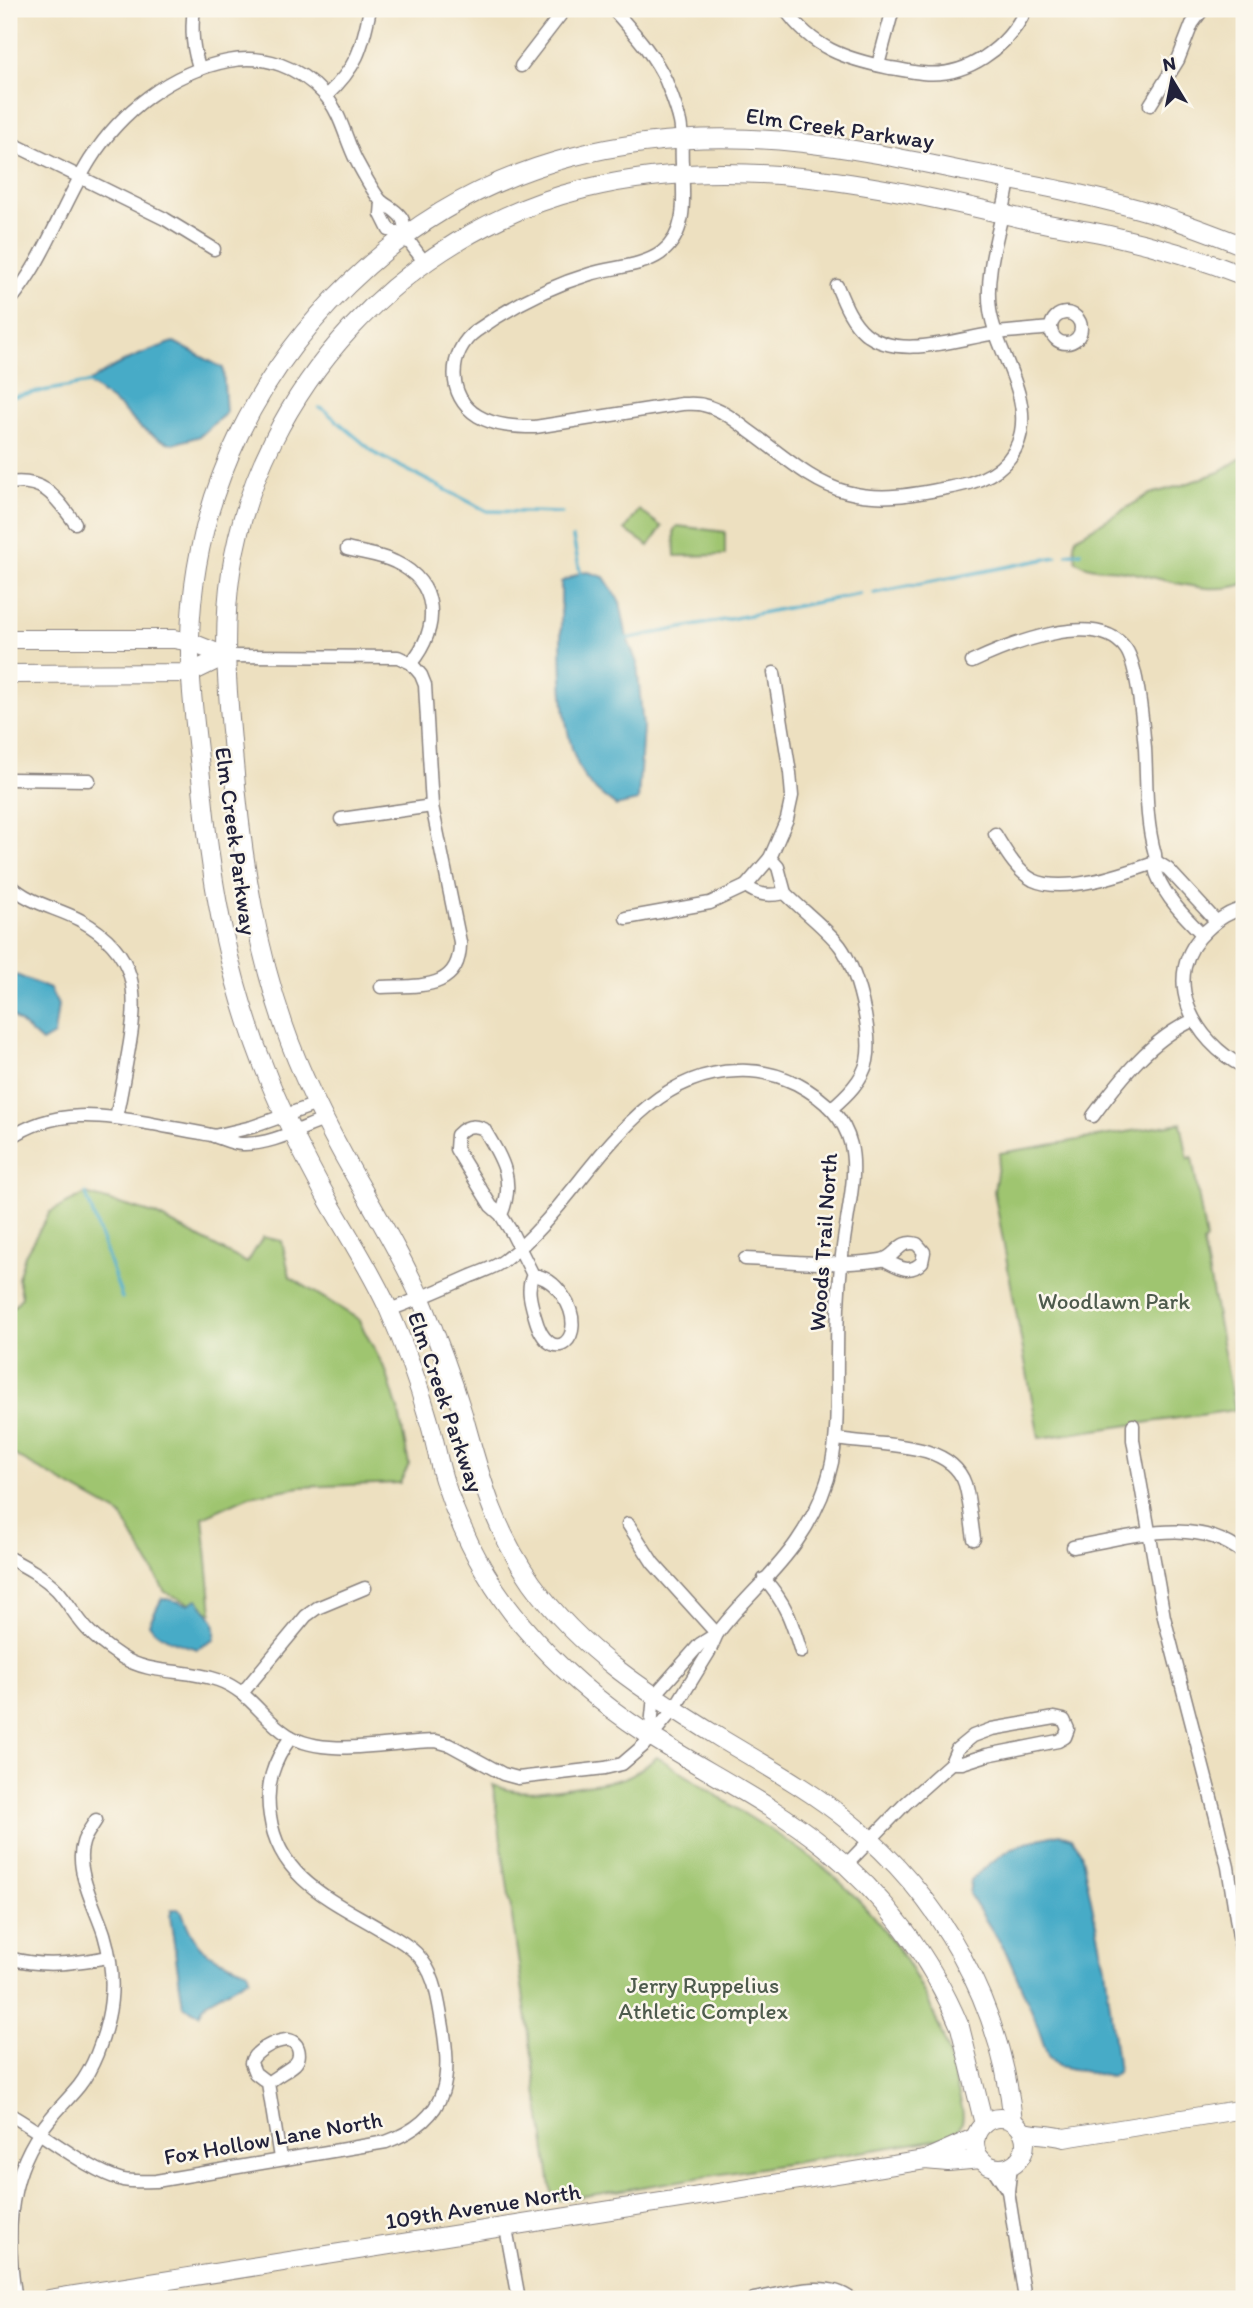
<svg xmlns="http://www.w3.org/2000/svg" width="1253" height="2308" font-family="Itim,sans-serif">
	<rect width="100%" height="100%" fill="#fbf7ec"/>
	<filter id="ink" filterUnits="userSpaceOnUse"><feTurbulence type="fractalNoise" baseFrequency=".0143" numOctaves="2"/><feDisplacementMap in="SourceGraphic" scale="14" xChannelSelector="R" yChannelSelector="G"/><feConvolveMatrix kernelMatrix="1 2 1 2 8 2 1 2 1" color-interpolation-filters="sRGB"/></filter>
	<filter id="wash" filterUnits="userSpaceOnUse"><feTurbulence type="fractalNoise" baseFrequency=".00686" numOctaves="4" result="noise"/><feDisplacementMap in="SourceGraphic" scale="28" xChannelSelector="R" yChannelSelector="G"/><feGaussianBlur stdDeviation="1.57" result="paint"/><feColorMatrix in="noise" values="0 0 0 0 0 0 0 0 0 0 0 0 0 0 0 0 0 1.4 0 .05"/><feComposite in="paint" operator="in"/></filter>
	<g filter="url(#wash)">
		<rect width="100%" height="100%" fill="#ede0c0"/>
		<g fill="#9fc56f" stroke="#607455" stroke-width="2">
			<path d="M1244,456V584C1206,597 1162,577 1124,571C1107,568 1092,571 1076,561L1074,544L1076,538L1150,494L1183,485L1219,472Z"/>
			<polygon points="639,510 662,527 649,546 625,530"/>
			<polygon points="678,526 725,532 725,555 675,556 674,530"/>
			<polygon points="1181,1123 1188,1159 1192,1157 1206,1240 1203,1243 1235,1410 1039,1438 994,1191 1000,1153"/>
			<polygon points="86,1194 154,1214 247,1263 263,1237 282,1241 290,1277 358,1319 386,1371 399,1413 409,1464 400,1483 300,1487 249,1496 203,1517 212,1613 165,1592 121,1515 9,1452 9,1312 22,1297 18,1278 25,1255 50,1212"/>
			<path d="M657,1757C684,1773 711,1792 737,1809C761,1825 787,1839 809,1856C883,1912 937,1993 956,2084C962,2110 973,2129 941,2139L553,2201L493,1785C523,1798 555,1789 586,1785C598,1783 612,1782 624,1778C637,1773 646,1766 657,1757Z"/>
		</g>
		<g fill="#47abc7" stroke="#346681" stroke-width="2">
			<path d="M174,342L223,368L226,413L200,436L173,444L159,439L141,428L120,407L88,383C114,364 143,352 174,342Z"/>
			<path d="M588,572L604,577L620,602L627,638L637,663L643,727L638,801L616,806C606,798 592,789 585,778C555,732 562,637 561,582L580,573Z"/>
			<polygon points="9,972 50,989 58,1005 54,1035 42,1042 9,1013"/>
			<path d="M162,1598L188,1604L197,1599C209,1614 219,1621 214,1640L197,1649C181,1644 159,1639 149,1624Z"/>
			<path d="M1060,1834L1072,1838L1081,1852L1105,1967L1118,2071L1111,2077L1058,2066L1048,2057L1034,2016L1006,1952L969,1894L971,1880C1003,1850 1017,1843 1060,1834Z"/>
			<path d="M172,1909H178L182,1912C197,1955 208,1954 248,1971L249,1978L207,2002L199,2014L183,2006L170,1916Z"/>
		</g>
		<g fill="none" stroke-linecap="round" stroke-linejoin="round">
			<g stroke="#47abc7" stroke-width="3.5">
				<polyline points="9,397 88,383 92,384"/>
				<polyline points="319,408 323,409 376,454 487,511 562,513"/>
				<polyline points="573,538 581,576"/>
				<polyline points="1067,554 1081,552"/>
				<polyline points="874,593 1056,557"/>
				<polyline points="625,639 860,594"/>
				<polyline points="86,1194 122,1298"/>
			</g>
		</g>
	</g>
	<g filter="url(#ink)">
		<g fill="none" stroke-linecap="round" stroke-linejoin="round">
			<defs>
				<g id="street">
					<path d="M194,9C191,30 192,49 200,69"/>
					<path d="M613,9C632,31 654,54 666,81C671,94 677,108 680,122C683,135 681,150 682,164C683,195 689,232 661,253C641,267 613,267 590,274C550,286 510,307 476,331C448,351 446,397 478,416C495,426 516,427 535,427L682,404C689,404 697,403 703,405C721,409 735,420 749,431C779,452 811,483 847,492C884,502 921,493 957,486C987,480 1015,465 1021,432C1029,390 996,351 990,310C984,267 1003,222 1009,180"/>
					<path d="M785,9C812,48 845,59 890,68C900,69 911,72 922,73C966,78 1008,48 1026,9"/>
					<polyline points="9,13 12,9"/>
					<polyline points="878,65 893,9"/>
					<polyline points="521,66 565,9"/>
					<path d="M326,96C357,67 362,49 370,9"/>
					<polyline points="1150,105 1178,60 1192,24 1203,9"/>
					<polyline points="9,142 165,219 214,249"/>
					<polyline points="382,202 381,214 389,230 405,235"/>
					<path d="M837,286C844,303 851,321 865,333C898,361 959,338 997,333C1015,331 1033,330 1051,328"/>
					<path d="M9,302C45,260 61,207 90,160C121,111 171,72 228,61C265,54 299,67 324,94C341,113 345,138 356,160C362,171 373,192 381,201C388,207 395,209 401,217C406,223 403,230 407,237C411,246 419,254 425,263"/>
					<circle cx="1066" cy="328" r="15"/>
					<path d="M9,483C45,478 56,498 75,523"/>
					<path d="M347,549C362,553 381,555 395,562C440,583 440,628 411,663"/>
					<path d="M225,656L398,657L411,663L421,675L425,685L432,806L460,942C461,992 416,985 381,987"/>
					<path d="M972,662C1008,645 1097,608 1126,649C1138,666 1143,726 1145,748C1147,784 1145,819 1155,854C1156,861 1154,869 1157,875C1166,898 1185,917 1202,934"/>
					<polyline points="9,779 89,780"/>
					<polyline points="341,819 432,806"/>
					<path d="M995,834C1005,850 1016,871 1033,880C1065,895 1125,873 1157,862"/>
					<polyline points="770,858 787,819 792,796 790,773 774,673"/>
					<path d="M770,858L778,867L785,893C770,896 758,896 746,886Z"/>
					<polyline points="1157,862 1168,869 1216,921"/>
					<path d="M9,884C30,904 55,907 80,920C139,953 139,994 128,1054C124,1075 121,1096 116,1117"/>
					<path d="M785,893C803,911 825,927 840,946C857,969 873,1033 867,1061C863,1080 846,1096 832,1108"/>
					<path d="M1244,909C1229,911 1218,920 1207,930C1158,975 1193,1042 1244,1067"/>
					<polyline points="626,918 710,903 746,886"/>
					<path d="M1093,1116C1120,1079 1152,1038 1194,1020"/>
					<polyline points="214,1136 252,1127 317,1104"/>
					<path d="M9,1139C54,1107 102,1115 153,1124C172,1128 192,1131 211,1135C221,1138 232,1144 242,1144C270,1145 299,1129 324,1120"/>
					<path d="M501,1215C516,1180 502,1159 484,1129C473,1124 465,1126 457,1135L456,1149L491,1206L501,1215L512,1233L533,1275C547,1277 556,1285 563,1296C591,1337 550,1372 535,1317C531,1303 526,1288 533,1275"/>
					<path d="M745,1259C789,1261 836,1267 881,1260C896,1258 899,1238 917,1244L924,1252L922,1262C910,1275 898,1267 885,1260"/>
					<polyline points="1133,1425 1133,1440 1164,1617 1216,1817 1228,1867 1244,1968"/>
					<path d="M837,1439C875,1446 950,1439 965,1484C970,1501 971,1521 974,1539"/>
					<polyline points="628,1524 653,1563 717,1634"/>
					<path d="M1073,1547C1128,1538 1196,1514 1244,1554"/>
					<path d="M9,1558C26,1567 43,1576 57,1590C68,1602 76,1617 87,1629C96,1639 108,1648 120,1656C151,1676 185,1668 218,1680C250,1691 261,1718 288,1735C326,1759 392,1741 436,1741L450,1745L503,1774L518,1778L605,1768L622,1764L643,1746L674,1709L709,1652L717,1634C741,1601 774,1575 797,1541C843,1474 836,1431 837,1354C837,1325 838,1295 841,1265C847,1189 882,1129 797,1084C779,1075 757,1070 737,1071C629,1073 583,1201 506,1259C497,1267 483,1271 471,1276C444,1288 417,1300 389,1310"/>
					<path d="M764,1579C786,1603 792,1622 801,1652"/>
					<polyline points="243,1692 306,1616 317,1608 365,1588"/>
					<polyline points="650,1736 654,1696 700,1644 716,1634"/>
					<polyline points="846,1865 905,1804 951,1763 957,1749 973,1736 992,1729 1055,1718 1064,1720 1068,1729 1065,1737 1058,1741 987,1755 962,1763 951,1763"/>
					<path d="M9,1958C45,1968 73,1963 109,1957"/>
					<path d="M268,2083C276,2076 287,2071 295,2064C303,2056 298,2039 286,2040C274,2041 253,2052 251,2063L255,2073L268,2083L280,2158"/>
					<path d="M9,2114C42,2132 88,2171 123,2180C134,2182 144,2181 156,2181L386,2142C452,2118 452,2075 441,2016C437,1992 433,1970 416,1953C407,1944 396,1938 385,1932C336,1902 279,1881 270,1816C265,1785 273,1762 291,1737"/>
					<polyline points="992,2167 1008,2191 1011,2166"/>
					<polyline points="1008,2191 1025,2299"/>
					<polyline points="506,2228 519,2299"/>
					<path d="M16,2299C6,2242 6,2181 41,2131C52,2114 67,2101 79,2086C93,2068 103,2041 108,2018C114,1991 112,1961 104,1934C96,1909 74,1869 83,1843C85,1835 92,1827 96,1820"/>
					<path d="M754,2299C783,2294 827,2279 851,2299"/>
				</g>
				<g id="secondary">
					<polyline points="9,639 174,639 190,642 225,656"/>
					<polyline points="9,674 190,673 225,656"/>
					<circle cx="1000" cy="2143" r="25"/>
					<path d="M1013,2121C1001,2003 941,1895 848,1821C809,1789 763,1764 720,1738C649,1694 581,1651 532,1583C493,1528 481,1478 463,1414C451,1375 437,1337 421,1299C402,1257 379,1218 356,1178C328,1129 302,1079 284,1026C257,948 244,868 236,786C230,714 220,644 231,572C259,389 405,233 584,189C736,151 888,187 1037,222C1062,227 1088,230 1113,236C1158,246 1201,259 1244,276"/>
					<path d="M984,2124L960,2027C931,1957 884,1895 825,1847C771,1803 706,1772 647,1734C601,1704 558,1668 522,1625C487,1583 461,1532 444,1480C438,1461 435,1440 429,1421C418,1382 404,1344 388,1308C371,1271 349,1237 329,1202C307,1162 286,1122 269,1080C229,983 212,891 202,787C197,737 189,687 190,637C194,491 260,362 368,266C490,157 644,125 804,143C859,149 913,161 968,172C1032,184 1097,196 1159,215C1188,224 1216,235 1244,246"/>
					<path d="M1023,2132C1037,2135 1051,2134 1064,2138L1244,2109"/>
					<polyline points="931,2157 976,2137"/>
					<polyline points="50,2299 925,2160 948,2162 981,2159"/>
				</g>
			</defs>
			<use href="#street" stroke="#88817e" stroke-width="15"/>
			<use href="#secondary" stroke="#88817e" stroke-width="20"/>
			<use href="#street" stroke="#fff" stroke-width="12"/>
			<use href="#secondary" stroke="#fff" stroke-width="18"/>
		</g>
	</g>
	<g text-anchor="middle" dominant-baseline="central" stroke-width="5" stroke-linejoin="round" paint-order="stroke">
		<g font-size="23" fill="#22223b" stroke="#fbf7ec">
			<text transform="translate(840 128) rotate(8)">Elm Creek Parkway</text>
			<text transform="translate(236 841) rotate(82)">Elm Creek Parkway</text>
			<text transform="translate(823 1242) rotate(-86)">Woods Trail North</text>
			<text transform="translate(446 1402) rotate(71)">Elm Creek Parkway</text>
			<text transform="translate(273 2138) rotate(-10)">Fox Hollow Lane North</text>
			<text transform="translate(483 2206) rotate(-9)">109th Avenue North</text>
		</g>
		<g font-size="23" fill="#4e5b4d" stroke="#fbf7ec">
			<text x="1114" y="1301">Woodlawn Park</text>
			<text x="703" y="1985">Jerry Ruppelius<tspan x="703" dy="26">Athletic Complex</tspan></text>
		</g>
	</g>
	<rect width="1253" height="2308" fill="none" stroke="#fbf7ec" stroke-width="35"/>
	<g transform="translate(1172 80) rotate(350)" stroke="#fbf7ec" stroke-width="5" paint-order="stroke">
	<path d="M0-5L12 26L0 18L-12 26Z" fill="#22223b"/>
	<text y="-10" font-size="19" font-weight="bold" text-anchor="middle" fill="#22223b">N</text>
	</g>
</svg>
